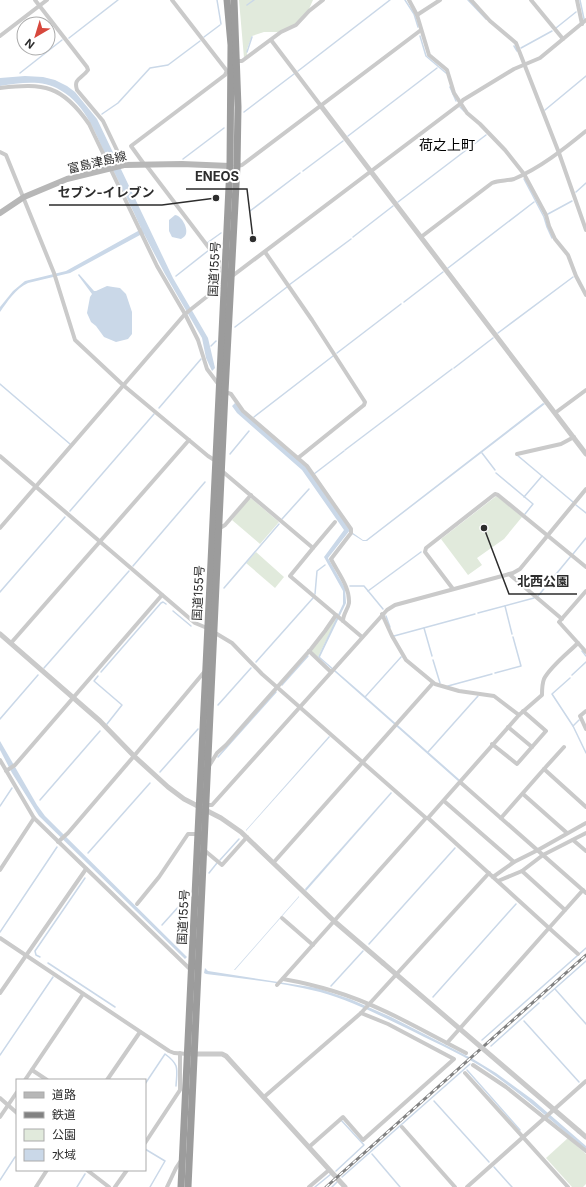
<svg xmlns="http://www.w3.org/2000/svg" width="586" height="1187" font-family="Inter,'Noto Sans JP',sans-serif">
	<rect width="100%" height="100%" fill="#fff"/>
	<g fill="#e1eadc">
		<polygon points="239,0 313,0 309,9 295,24 279,32 264,32 252,36 247,49 247,56 244,58"/>
		<polygon points="495,497 498,497 522,517 504,539 477,558 482,565 468,575 441,539"/>
		<polygon points="249,499 252,499 279,522 260,544 232,520"/>
		<polygon points="256,552 284,577 275,588 246,563"/>
		<polygon points="335,617 337,618 318,657 311,652"/>
		<polygon points="568,1138 586,1154 586,1184 583,1187 572,1187 546,1158"/>
	</g>
	<g fill="#cad8e8">
		<path d="M25,76L43,77L55,80L67,86L75,92L97,119L173,278L208,338L215,368L212,371L206,358L202,338L165,274L144,234L140,235L70,273L28,283C15,289 8,301 0,312V307L13,291L25,281L66,271L138,231L141,228C131,206 120,184 109,162C96,136 87,105 60,90C42,79 20,83 0,86V78Z"/>
		<path d="M175,215C182,216 188,228 186,234C185,237 182,238 181,239L172,237L169,231V220Z"/>
		<polygon points="79,274 94,291 96,291 107,286 113,287 120,288 126,294 132,312 132,334 128,339 116,342 104,337 96,326 91,322 87,313 90,297 92,294 78,275"/>
		<polygon points="235,403 306,467 350,530 328,558 345,588 346,603 320,657 365,696 401,656 402,657 366,697 460,780 458,781 318,657 343,604 343,591 324,557 344,530 302,470 237,413 232,406"/>
		<polygon points="543,403 545,404 367,541 363,541 352,534 353,533 363,540 366,540"/>
		<polygon points="329,736 330,737 246,831 246,830"/>
		<polygon points="0,741 37,805 45,816 187,957 185,959 39,816 12,773 0,750"/>
		<polygon points="391,792 392,793 306,891 305,889"/>
		<polygon points="299,897 235,970 234,970 299,896"/>
		<path d="M205,968L208,971L317,988L350,999L391,1017L473,1059L496,1073L533,1100L586,1146V1150C552,1121 519,1091 482,1067C457,1052 430,1040 404,1027C377,1014 349,1000 320,992C283,982 244,979 206,974L204,973Z"/>
	</g>
	<g fill="none" stroke-linecap="round" stroke-linejoin="round">
		<g stroke="#cad8e8" stroke-width="1.5">
			<polyline points="217,0 221,24"/>
			<polyline points="405,0 414,14 418,27"/>
			<polyline points="468,0 486,19"/>
			<polyline points="580,0 584,19"/>
			<polyline points="247,5 254,0"/>
			<polyline points="556,28 576,12"/>
			<polyline points="420,36 426,56 446,73"/>
			<polyline points="204,37 220,25"/>
			<polyline points="69,38 118,0"/>
			<polyline points="514,46 517,51"/>
			<polyline points="521,48 552,31"/>
			<polyline points="247,52 252,37"/>
			<polyline points="298,71 390,0"/>
			<polyline points="20,73 62,40"/>
			<polyline points="450,87 456,101"/>
			<polyline points="460,107 464,111"/>
			<polyline points="545,110 586,76"/>
			<polyline points="244,112 294,74"/>
			<polyline points="102,114 118,103 150,68 168,65 200,41"/>
			<polyline points="348,136 437,68"/>
			<polyline points="183,159 224,128"/>
			<polyline points="303,171 343,141"/>
			<polyline points="524,179 544,217 547,227 552,238"/>
			<polyline points="576,192 586,183"/>
			<polyline points="398,202 486,135"/>
			<polyline points="250,211 300,173"/>
			<polyline points="548,214 572,201"/>
			<polyline points="353,237 393,206"/>
			<polyline points="208,244 207,243 221,233"/>
			<polyline points="448,268 534,202"/>
			<polyline points="176,276 209,250"/>
			<polyline points="289,285 351,239"/>
			<polyline points="404,302 443,272"/>
			<polyline points="235,327 287,287"/>
			<polyline points="498,333 573,277"/>
			<polyline points="211,346 216,341"/>
			<polyline points="337,353 401,304"/>
			<polyline points="454,368 493,338"/>
			<polyline points="0,384 70,444"/>
			<polyline points="159,408 201,359"/>
			<polyline points="254,417 333,356"/>
			<polyline points="345,450 452,369"/>
			<polyline points="482,453 495,470"/>
			<polyline points="230,454 249,431"/>
			<polyline points="517,455 573,502"/>
			<polyline points="496,473 533,504 525,514"/>
			<polyline points="314,474 344,451"/>
			<polyline points="524,497 542,476"/>
			<polyline points="576,505 586,513"/>
			<polyline points="70,511 154,414"/>
			<polyline points="282,519 309,489"/>
			<polyline points="573,554 586,538"/>
			<polyline points="133,566 205,482"/>
			<polyline points="350,586 364,586 383,609"/>
			<polyline points="224,588 279,524"/>
			<polyline points="368,591 421,552"/>
			<polyline points="0,592 65,517"/>
			<polyline points="315,594 317,571 325,565"/>
			<polyline points="538,596 571,556"/>
			<polyline points="505,606 512,634"/>
			<polyline points="173,611 191,626"/>
			<polyline points="478,613 534,598"/>
			<polyline points="386,616 390,627"/>
			<polyline points="424,628 432,656"/>
			<polyline points="394,636 475,614"/>
			<polyline points="582,651 586,656"/>
			<polyline points="433,660 440,683"/>
			<polyline points="256,662 313,598"/>
			<polyline points="44,668 129,571"/>
			<polyline points="101,672 161,603 163,602 166,604"/>
			<polyline points="495,673 521,666 513,637"/>
			<polyline points="572,675 586,662"/>
			<polyline points="98,676 94,681 122,705 107,724"/>
			<polyline points="570,678 552,694 573,726 586,753"/>
			<polyline points="282,685 308,656"/>
			<polyline points="448,686 492,674"/>
			<polyline points="218,705 251,668"/>
			<polyline points="0,719 38,675"/>
			<polyline points="573,726 579,720"/>
			<polyline points="428,752 478,696"/>
			<polyline points="218,757 276,692"/>
			<polyline points="160,772 198,729"/>
			<polyline points="40,800 100,731"/>
			<polyline points="0,806 12,788"/>
			<polyline points="88,853 150,783"/>
			<polyline points="220,860 239,839"/>
			<polyline points="209,873 217,863"/>
			<polyline points="162,925 189,895"/>
			<polyline points="0,932 57,847"/>
			<polyline points="369,944 455,848"/>
			<polyline points="40,957 36,955 35,951 85,878"/>
			<polyline points="48,963 115,1007"/>
			<polyline points="331,986 363,951"/>
			<polyline points="555,989 586,1024"/>
			<polyline points="433,997 516,904"/>
			<polyline points="543,999 586,961"/>
			<polyline points="524,1021 579,1082"/>
			<polyline points="482,1040 586,948"/>
			<polyline points="491,1046 539,1003"/>
			<polyline points="0,1055 53,977"/>
			<polyline points="467,1070 520,1130"/>
			<path d="M145,1084L165,1054C180,1065 177,1069 176,1086"/>
			<polyline points="434,1101 489,1162"/>
			<polyline points="145,1149 165,1161 150,1187"/>
			<polyline points="372,1154 400,1187"/>
			<polyline points="494,1167 512,1187"/>
			<polyline points="336,1171 364,1145 341,1120"/>
			<polyline points="342,1177 470,1064"/>
			<polyline points="0,1180 15,1157"/>
			<polyline points="77,1187 85,1174"/>
			<polyline points="315,1187 331,1174"/>
			<polyline points="332,1187 337,1182"/>
		</g>
		<g stroke="#cacaca" stroke-width="4">
			<path d="M35,0L87,67L88,70C82,79 73,78 77,90L103,121L124,165"/>
			<polyline points="172,0 227,71 229,72"/>
			<polyline points="409,0 417,15 429,55 447,70 454,93 467,113 480,124 505,150 524,174 546,215 549,226 555,239 568,255 576,276 586,295"/>
			<polyline points="471,0 490,21 516,43 559,153 586,230"/>
			<polyline points="531,0 563,39"/>
			<polyline points="577,0 582,24"/>
			<polyline points="417,15 440,0"/>
			<polyline points="0,36 47,0"/>
			<polyline points="271,40 321,106"/>
			<polyline points="237,61 242,61 281,32 296,25 309,11 323,0"/>
			<path d="M0,88C44,83 62,85 89,124L157,266L185,314L198,340L207,369L219,385"/>
			<polyline points="0,152 6,155 54,273 75,340 123,385 208,456 216,461"/>
			<polyline points="144,164 131,146 225,75 227,71"/>
			<polyline points="146,165 219,261 218,288"/>
			<polyline points="237,166 242,165 421,30"/>
			<path d="M421,237L492,183C499,180 507,181 514,179C540,168 564,149 586,131"/>
			<polyline points="265,252 312,320 365,402 364,405 298,458"/>
			<polyline points="231,277 460,104 463,100 514,69 540,58 586,20"/>
			<path d="M225,392L231,394L243,411L307,466L351,529V533L331,559C338,573 350,587 349,603C348,609 343,614 343,621"/>
			<polyline points="555,413 586,390"/>
			<polyline points="517,454 561,444 574,437"/>
			<polyline points="0,456 195,623 207,628 232,643 262,674 426,818 428,818 549,928 583,890"/>
			<polyline points="222,471 313,548 290,576 362,637"/>
			<polyline points="0,528 185,314 224,283"/>
			<polyline points="220,528 225,525 251,495"/>
			<polyline points="313,548 335,522"/>
			<polyline points="509,574 562,619"/>
			<polyline points="453,589 425,552 426,548 495,494 498,495 586,567"/>
			<polyline points="382,614 392,636 406,660 435,684 459,691 494,696 519,715"/>
			<polyline points="11,643 189,440"/>
			<polyline points="578,643 559,622 586,591"/>
			<polyline points="309,651 331,672"/>
			<polyline points="586,711 580,716 586,729"/>
			<polyline points="508,727 532,747"/>
			<polyline points="492,744 517,764 546,731 523,711"/>
			<polyline points="0,760 34,818 192,971"/>
			<polyline points="209,766 217,753 226,745 311,649 325,631 336,615"/>
			<polyline points="544,769 564,747"/>
			<polyline points="6,771 15,765 162,595"/>
			<polyline points="460,782 586,893"/>
			<polyline points="523,794 567,833"/>
			<polyline points="444,801 514,862"/>
			<polyline points="207,805 212,805 387,610 395,605 513,573 520,569 586,489"/>
			<path d="M428,818L519,715L542,695C542,690 542,684 544,679C550,667 568,653 578,643L586,652"/>
			<polyline points="501,818 544,769 586,807"/>
			<polyline points="573,840 586,851"/>
			<polyline points="58,842 68,833 134,756 205,671"/>
			<polyline points="204,850 222,865 247,837"/>
			<polyline points="274,862 433,683"/>
			<polyline points="0,870 34,818"/>
			<polyline points="522,871 565,910"/>
			<polyline points="493,877 514,862 538,850 586,823"/>
			<polyline points="498,881 522,871 543,855 586,833"/>
			<polyline points="137,904 159,877 188,834 198,834"/>
			<polyline points="282,918 313,945"/>
			<polyline points="0,938 169,1051 174,1053 188,1054"/>
			<path d="M283,979C300,982 317,986 333,991C380,1005 423,1031 466,1053"/>
			<polyline points="277,985 426,818"/>
			<polyline points="0,993 86,869"/>
			<polyline points="447,1043 549,928 578,954"/>
			<polyline points="473,1065 506,1087 586,1151"/>
			<polyline points="32,1070 47,1080"/>
			<polyline points="465,1073 568,1187"/>
			<polyline points="25,1080 83,994"/>
			<polyline points="107,1080 140,1032"/>
			<polyline points="264,1097 361,1013 489,873"/>
			<polyline points="0,1098 17,1113"/>
			<polyline points="0,1117 17,1092"/>
			<polyline points="402,1127 455,1187"/>
			<polyline points="145,1143 180,1090 180,1053"/>
			<polyline points="309,1147 343,1117 363,1140 454,1059 388,1024 361,1013"/>
			<polyline points="87,1170 109,1187"/>
			<polyline points="36,1187 47,1170"/>
			<polyline points="115,1187 127,1170"/>
			<polyline points="167,1187 176,1168 182,1159"/>
			<polyline points="309,1187 329,1170"/>
			<polyline points="467,1187 586,1081"/>
		</g>
		<g stroke="#cacaca" stroke-width="5">
			<polyline points="321,106 586,454"/>
			<polyline points="0,634 100,721 134,756 168,787 184,799 221,818 241,832 334,921 383,963"/>
			<polyline points="192,1054 222,1054 226,1056 345,1187"/>
			<polyline points="579,1131 586,1137"/>
		</g>
		<polyline stroke="#b7b7b7" stroke-width="6" points="0,213 24,197 67,179 124,165 182,164 230,166"/>
		<g stroke="#9c9c9c" stroke-width="7">
			<polyline points="181,1187 230,166 231,45 227,0"/>
			<polyline points="188,1187 225,392 237,166 238,107 234,0"/>
		</g>
		<defs>
			<polyline id="rail" points="326,1187 586,955"/>
		</defs>
		<use href="#rail" stroke="#828282" stroke-width="3"/>
		<use href="#rail" stroke="#fff" stroke-width="1.5" stroke-dasharray="4.5" stroke-linecap="butt"/>
		<polyline stroke="#cacaca" stroke-width="5" points="383,963 579,1131"/>
	</g>
	<g text-anchor="middle" dominant-baseline="central" stroke-width="4" stroke-linejoin="round" paint-order="stroke">
		<g font-size="12" fill="#2d2d2d" stroke="#fff">
			<text transform="translate(97 162) rotate(-13)">富島津島線</text>
			<text transform="translate(214 269) rotate(-87)">国道155号</text>
			<text transform="translate(198 593) rotate(-87)">国道155号</text>
			<text transform="translate(183 917) rotate(-87)">国道155号</text>
		</g>
		<g font-size="14" fill="#000" stroke="#fff">
			<text x="447" y="144">荷之上町</text>
		</g>
	</g>
	<path fill="none" stroke="#2d2d2d" stroke-width="1.5" d="M253 239L247 189H186M216 198L162 205H49M484 528L509 594H577"/>
	<g fill="#2d2d2d" stroke="#fff" stroke-width="1.5">
		<circle cx="253" cy="239" r="4"/>
		<circle cx="216" cy="198" r="4"/>
		<circle cx="484" cy="528" r="4"/>
	</g>
	<g font-size="13" text-anchor="middle" font-weight="bold" fill="#2d2d2d" stroke="#fff" stroke-width="4" stroke-linejoin="round" paint-order="stroke">
		<text x="217" y="181">ENEOS</text>
		<text x="106" y="197">セブン-イレブン</text>
		<text x="543" y="586">北西公園</text>
	</g>
	<rect x="16" y="1079" width="130" height="92" fill="#ffffff" stroke="#ababab"/>
	<rect x="24" y="1092" width="20" height="6" fill="#b7b7b7" stroke="#ababab"/>
	<text x="52" y="1099" font-size="12" fill="#2d2d2d">道路</text>
	<rect x="24" y="1112" width="20" height="6" fill="#828282" stroke="#ababab"/>
	<text x="52" y="1119" font-size="12" fill="#2d2d2d">鉄道</text>
	<rect x="24" y="1129" width="20" height="12" fill="#e1eadc" stroke="#ababab"/>
	<text x="52" y="1139" font-size="12" fill="#2d2d2d">公園</text>
	<rect x="24" y="1149" width="20" height="12" fill="#cad8e8" stroke="#ababab"/>
	<text x="52" y="1159" font-size="12" fill="#2d2d2d">水域</text>
	<g transform="translate(36 36) rotate(218)"><circle r="19" fill="#ffffff" stroke="#ababab"/>
	<path d="M0-3L7 15L0 10L-7 15Z" fill="#d7483d"/>
	<text y="-6" font-size="11" font-weight="bold" text-anchor="middle" fill="#2d2d2d">N</text>
	</g>
</svg>
